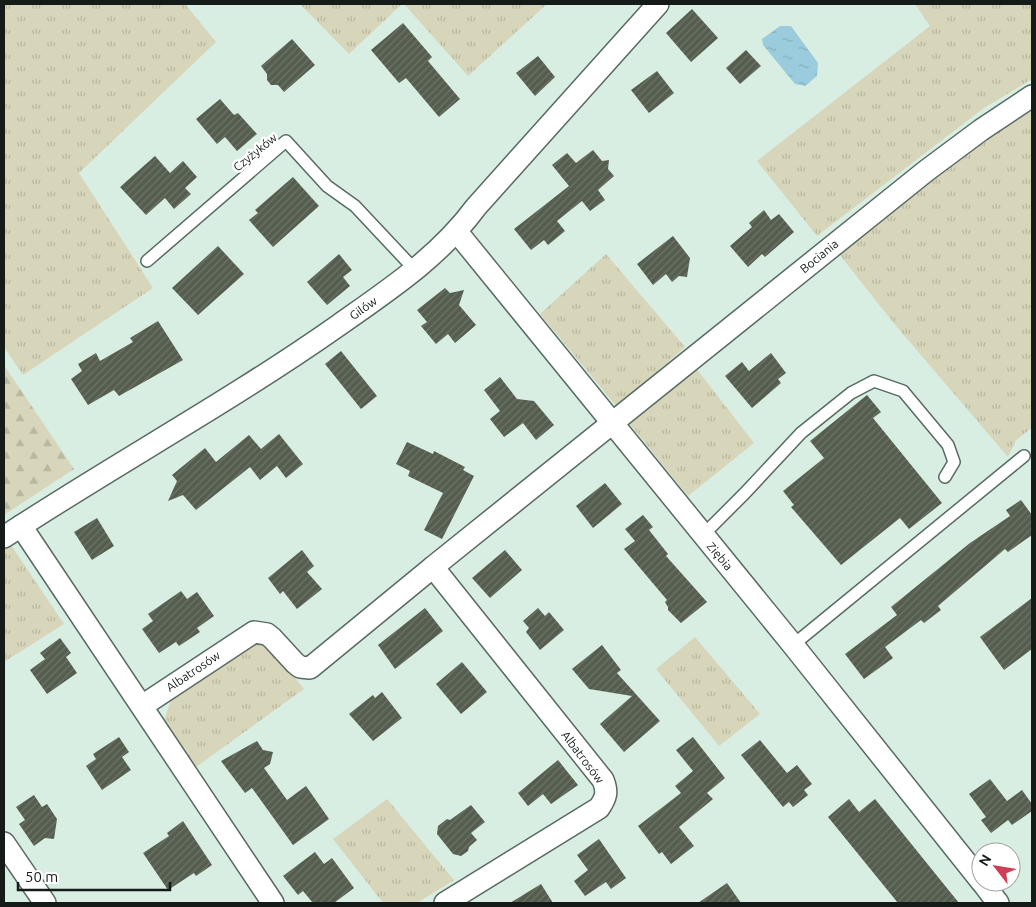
<svg xmlns="http://www.w3.org/2000/svg" width="1036" height="907" font-family="Ubuntu,sans-serif">
	<defs>
		<pattern id="grass-tufts" width="24" height="20" patternUnits="userSpaceOnUse" patternTransform="scale(1.25)"><rect width="24" height="20" fill="#d7d6ba"/><path d="M3 7l-1-3M5 7V3M7 7l1-3M15 17l-1-3M17 17v-4M19 17l1-3" fill="none" stroke="#b8b79f"/></pattern>
		<pattern id="forest-firs" width="22" height="20" patternUnits="userSpaceOnUse" patternTransform="scale(1.25)"><rect width="22" height="20" fill="#d7d6ba"/><path d="M5 1l3.5 6h-7zM16 11l3.5 6h-7z" fill="#b8b79f"/></pattern>
		<pattern id="water-ripples" width="26" height="14" patternUnits="userSpaceOnUse" patternTransform="scale(1.25)"><rect width="26" height="14" fill="#9accdd"/><path d="M2 4q2-2 4 0t4 0M15 11q2-2 4 0t4 0" fill="none" stroke="#84afbd"/></pattern>
		<pattern id="building-hatch" width="6" height="6" patternUnits="userSpaceOnUse" patternTransform="scale(1.25)"><rect width="6" height="6" fill="#545d4e"/><path d="M-1 1l2-2M0 6l6-6M5 7l2-2" fill="none" stroke="#6d7469"/></pattern>
	</defs>
	<rect width="100%" height="100%" fill="#d9eee3"/>
	<g fill="url(#grass-tufts)">
		<polygon points="4,4 185,4 216,42 79,173 153,288 23,375 4,347"/>
		<polygon points="300,4 402,4 349,54"/>
		<polygon points="404,4 547,4 468,76"/>
		<polygon points="915,4 1032,4 1032,79 984,108 817,236 757,161 930,26"/>
		<polygon points="1032,106 1032,428 1016,440 1008,457 896,326 839,254 997,129"/>
		<polygon points="606,254 685,347 617,407 540,314"/>
		<polygon points="696,368 754,443 688,496 628,422"/>
		<polygon points="9,542 64,624 4,662 4,545"/>
		<polygon points="695,637 760,714 719,746 656,669"/>
		<polygon points="252,643 268,644 304,689 196,767 163,723 171,700"/>
		<polygon points="387,799 454,880 417,903 383,903 333,839"/>
	</g>
	<polygon fill="url(#forest-firs)" points="4,365 74,469 4,515"/>
	<polygon fill="url(#water-ripples)" points="780,26 791,26 818,63 817,76 805,86 795,84 763,45 762,39"/>
	<g fill="url(#building-hatch)">
		<polygon points="692,9 718,38 691,62 666,33"/>
		<polygon points="403,23 432,57 428,61 460,99 439,117 406,78 399,83 371,50"/>
		<polygon points="292,39 315,65 284,92 278,85 271,85 267,80 267,74 261,66"/>
		<polygon points="746,50 761,66 740,84 726,68"/>
		<polygon points="538,56 555,77 535,96 516,73"/>
		<polygon points="657,71 674,93 649,113 631,90"/>
		<polygon points="220,99 234,115 238,113 257,134 237,151 225,137 217,144 196,119"/>
		<polygon points="593,150 602,161 609,160 608,169 614,176 598,190 605,200 590,211 582,201 557,221 565,231 548,245 544,240 531,250 514,229 569,186 552,165 567,153 576,163"/>
		<polygon points="155,156 170,173 183,161 197,177 185,188 191,194 174,209 165,198 146,215 120,187"/>
		<polygon points="293,177 319,206 273,247 249,220 258,213 255,210"/>
		<polygon points="764,210 771,220 779,214 794,232 765,257 762,254 748,267 730,246 752,227 749,223"/>
		<polygon points="673,236 690,258 687,277 679,276 672,282 666,274 653,285 637,264"/>
		<polygon points="218,246 244,274 198,315 172,288"/>
		<polygon points="339,254 352,270 343,277 350,286 327,305 307,282"/>
		<polygon points="445,288 450,293 464,290 459,305 476,325 455,343 448,334 436,344 421,326 427,322 417,310"/>
		<polygon points="158,321 183,360 119,396 114,390 88,405 71,379 82,371 78,364 96,353 100,361 133,342 130,338"/>
		<polygon points="341,351 377,396 361,409 325,364"/>
		<polygon points="771,353 786,373 778,379 781,383 752,408 725,376 742,362 749,371"/>
		<polygon points="500,377 517,399 534,401 554,425 536,440 523,423 504,437 490,419 500,411 484,390"/>
		<polygon points="867,395 881,412 873,418 942,503 909,529 900,518 841,565 791,507 794,505 783,491 824,458 810,441"/>
		<polygon points="279,434 303,464 286,478 277,466 260,480 250,467 196,510 183,495 168,501 177,481 172,475 205,448 216,462 249,435 261,449"/>
		<polygon points="407,442 433,454 434,451 465,467 463,470 474,476 442,539 424,530 443,493 408,476 410,471 396,464"/>
		<polygon points="605,483 622,504 593,528 576,506"/>
		<polygon points="1021,500 1032,515 1032,535 1008,552 1005,549 938,606 941,610 924,623 921,620 885,647 893,658 864,679 845,654 897,615 891,607 970,543 1010,516 1006,510"/>
		<polygon points="643,515 653,527 649,530 668,554 666,556 707,602 681,623 668,610 668,607 665,602 667,600 624,549 635,541 625,529"/>
		<polygon points="97,518 114,546 92,560 74,532"/>
		<polygon points="302,550 314,566 307,572 322,589 297,609 283,591 280,594 268,578"/>
		<polygon points="505,550 522,570 490,598 472,578"/>
		<polygon points="181,591 187,599 197,592 214,616 197,628 200,632 179,646 176,642 159,653 142,629 153,621 148,614"/>
		<polygon points="1032,598 1032,649 1004,670 980,637"/>
		<polygon points="425,608 443,631 395,669 378,645"/>
		<polygon points="538,608 545,616 549,612 564,630 540,650 526,632 529,628 523,621"/>
		<polygon points="60,638 71,653 66,657 77,673 47,694 30,670 45,659 40,653"/>
		<polygon points="602,645 621,670 617,673 660,721 624,752 600,724 632,696 589,689 572,669"/>
		<polygon points="462,662 487,692 461,714 436,684"/>
		<polygon points="382,692 402,718 373,741 349,714 373,695 375,698"/>
		<polygon points="119,737 129,752 122,757 131,770 102,790 86,766 96,759 93,754"/>
		<polygon points="693,737 725,778 707,793 713,799 679,827 694,846 671,864 662,852 659,854 638,826 681,793 675,786 693,771 676,750"/>
		<polygon points="760,740 787,773 797,765 812,784 804,790 808,795 793,807 789,802 783,807 741,755"/>
		<polygon points="257,741 263,750 273,752 270,764 264,768 287,800 306,786 329,819 293,845 252,788 245,793 221,761"/>
		<polygon points="558,760 578,785 551,804 543,794 528,806 518,793"/>
		<polygon points="990,779 1007,801 1022,790 1032,804 1032,811 1012,825 1008,820 991,833 981,820 986,817 969,794"/>
		<polygon points="34,795 42,807 47,804 57,819 54,839 45,838 34,846 19,824 25,820 16,807"/>
		<polygon points="849,799 859,812 875,799 959,903 898,903 828,817"/>
		<polygon points="471,805 485,822 471,833 477,840 469,847 468,851 461,856 453,854 437,834 438,826 447,819 450,820"/>
		<polygon points="183,821 212,865 196,876 194,873 168,890 143,853 169,836 167,833"/>
		<polygon points="599,839 626,878 611,889 606,882 585,896 574,881 588,870 577,855"/>
		<polygon points="315,852 324,864 332,858 354,888 334,903 313,903 303,891 298,895 283,876"/>
		<polygon points="727,883 741,903 698,903"/>
		<polygon points="541,884 553,903 510,903"/>
	</g>
	<g fill="none" stroke-linecap="round" stroke-linejoin="round">
		<defs>
			<g id="service">
				<polyline points="147,261 286,141 327,186 355,206 416,271"/>
				<polyline points="702,536 745,493 801,433 851,393 874,381 903,391 948,445 954,462 945,477"/>
				<polyline points="793,645 1024,456"/>
			</g>
			<g id="minor">
				<polyline points="457,232 793,645 981,881"/>
				<polyline points="21,526 273,903"/>
				<path d="M4,537C115,464 231,401 339,325C390,289 439,257 476,207L658,4"/>
				<polyline points="142,706 254,632 267,634 272,638 295,663 300,667 310,668 433,567"/>
				<polyline points="4,843 45,903"/>
				<polyline points="982,882 998,903"/>
				<path d="M445,903L599,808C606,798 608,792 603,780L433,567L926,171L981,130L1032,96"/>
			</g>
		</defs>
		<use href="#service" stroke="#586a61" stroke-width="14"/>
		<use href="#minor" stroke="#586a61" stroke-width="24"/>
		<use href="#service" stroke="#fff" stroke-width="11"/>
		<use href="#minor" stroke="#fff" stroke-width="21"/>
	</g>
	<g text-anchor="middle" dominant-baseline="central" stroke-width="5" stroke-linejoin="round" paint-order="stroke">
		<g font-size="12" fill="#141b18" stroke="#fff">
			<text transform="translate(255 152) rotate(-39)">Czyżyków</text>
			<text transform="translate(819 256) rotate(-39)">Bociania</text>
			<text transform="translate(363 308) rotate(-35)">Gilów</text>
			<text transform="translate(720 556) rotate(50)">Ziębia</text>
			<text transform="translate(193 671) rotate(-34)">Albatrosów</text>
			<text transform="translate(583 757) rotate(53)">Albatrosów</text>
		</g>
	</g>
	<rect width="1036" height="907" fill="none" stroke="#141b18" stroke-width="10"/>
	<g transform="translate(996 867) rotate(301)"><circle r="24" fill="#ffffff" stroke="#a1a4a3"/>
	<path d="M0-4L9 19L0 12L-9 19Z" fill="#ce3e55"/>
	<text y="-8" font-size="14" font-weight="bold" text-anchor="middle" fill="#141b18">N</text>
	</g>
	<path d="M18 882v8h152v-8" fill="none" stroke="#141b18" stroke-width="2.5"/>
	<text x="25" y="882" font-size="15" fill="#141b18" stroke="#ffffff" stroke-width="4" paint-order="stroke">50 m</text>
</svg>
